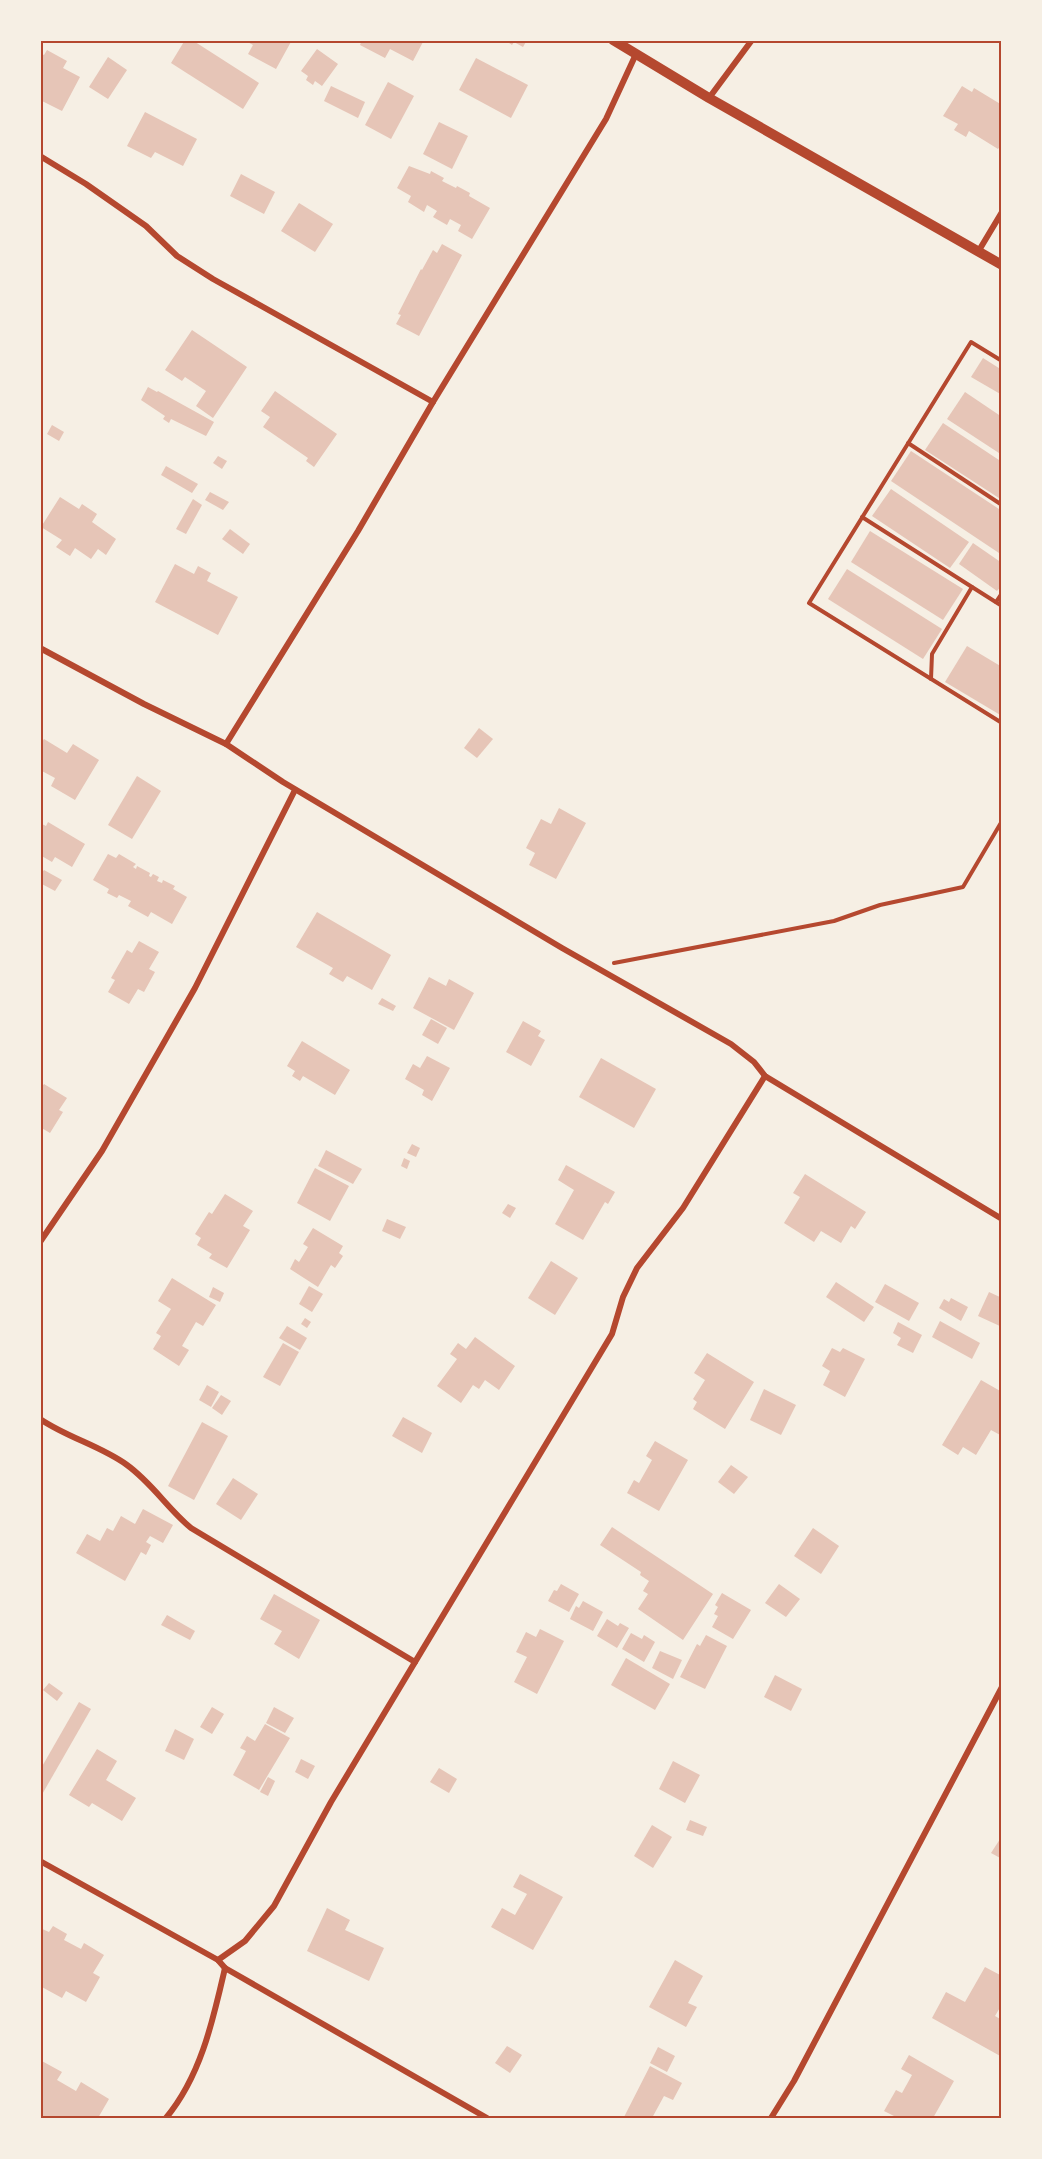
<svg xmlns="http://www.w3.org/2000/svg" width="1042" height="2159" font-family="'Asap Condensed',sans-serif">
	<rect width="100%" height="100%" fill="#f6efe4"/>
	<g fill="#e6c5b7">
		<polygon points="185,40 192,40 259,83 243,109 171,63"/>
		<polygon points="244,40 292,40 276,69 248,54 253,45"/>
		<polygon points="362,40 424,40 413,61 390,49 385,58 360,45"/>
		<polygon points="505,40 527,40 523,47 514,42 512,45"/>
		<polygon points="317,49 338,64 322,86 315,81 313,85 306,80 308,76 301,71"/>
		<polygon points="47,50 67,61 63,68 80,77 62,111 40,100 40,53 44,55"/>
		<polygon points="108,57 127,70 108,99 89,87"/>
		<polygon points="476,58 528,85 511,118 459,90"/>
		<polygon points="388,82 414,96 391,139 365,125"/>
		<polygon points="331,86 365,102 358,118 324,101"/>
		<polygon points="962,86 972,92 974,88 1002,105 1000,110 1002,111 1002,144 998,149 969,131 966,137 954,130 958,124 943,116"/>
		<polygon points="145,112 197,139 183,166 155,152 151,158 127,146"/>
		<polygon points="439,122 468,136 452,169 423,154"/>
		<polygon points="409,166 430,174 431,171 444,178 442,181 456,188 457,186 470,193 469,196 490,208 472,239 458,231 461,225 450,219 447,225 433,217 437,211 427,205 424,212 408,202 411,196 397,188"/>
		<polygon points="241,174 275,192 264,214 230,196"/>
		<polygon points="299,203 333,224 315,252 281,231"/>
		<polygon points="442,244 462,255 419,336 396,324 401,315 398,314 421,269 422,270 433,250 437,253"/>
		<polygon points="192,330 247,367 213,418 196,406 206,391 185,377 182,381 165,370"/>
		<polygon points="983,358 1002,370 1002,395 971,377"/>
		<polygon points="148,387 157,392 158,391 214,422 206,436 171,419 169,423 163,419 165,416 141,400"/>
		<polygon points="275,391 337,434 314,467 306,461 308,458 263,427 270,417 261,411"/>
		<polygon points="965,392 1002,417 1002,455 947,419"/>
		<polygon points="943,423 1002,462 1002,500 925,450"/>
		<polygon points="52,425 64,432 59,441 47,434"/>
		<polygon points="911,451 1002,511 1002,555 891,481"/>
		<polygon points="218,456 227,461 222,469 213,463"/>
		<polygon points="166,466 198,484 192,493 161,475"/>
		<polygon points="891,489 969,542 950,568 872,516"/>
		<polygon points="210,492 229,502 223,510 205,500"/>
		<polygon points="60,497 79,509 82,504 97,514 92,522 116,539 106,555 98,549 91,559 75,548 70,556 56,547 62,540 41,527"/>
		<polygon points="193,499 202,505 186,534 176,529"/>
		<polygon points="230,529 250,544 243,554 222,539"/>
		<polygon points="870,531 963,589 943,620 851,562"/>
		<polygon points="973,543 1002,563 1002,585 997,591 959,564"/>
		<polygon points="175,564 194,574 198,566 211,573 207,581 238,597 218,635 155,602"/>
		<polygon points="847,569 942,629 923,659 828,599"/>
		<polygon points="967,646 1002,667 1002,716 945,682"/>
		<polygon points="479,728 493,739 477,758 464,748"/>
		<polygon points="44,739 67,753 73,744 99,760 75,800 51,786 55,778 40,770 40,745"/>
		<polygon points="137,776 161,791 132,839 108,825"/>
		<polygon points="559,808 586,823 556,879 529,865 535,853 526,848 541,819 551,824"/>
		<polygon points="48,822 85,844 72,867 55,857 52,862 40,855 40,823 46,826"/>
		<polygon points="108,854 116,858 119,854 136,864 133,867 136,869 137,866 150,873 149,876 151,877 153,874 159,877 157,881 162,883 163,880 175,886 173,889 187,897 172,924 151,912 148,917 128,906 131,901 119,895 117,898 107,893 109,889 93,880"/>
		<polygon points="44,870 62,880 55,891 40,883 40,875"/>
		<polygon points="317,912 391,955 372,990 347,976 343,982 329,974 333,968 296,947"/>
		<polygon points="139,941 159,952 149,969 155,972 144,992 138,989 129,1004 108,992 115,980 111,978 127,950 132,953"/>
		<polygon points="429,977 446,986 449,979 474,993 454,1030 413,1008"/>
		<polygon points="382,998 396,1006 393,1011 378,1004"/>
		<polygon points="431,1019 447,1028 438,1044 422,1035"/>
		<polygon points="523,1021 541,1031 538,1036 545,1040 531,1066 506,1052"/>
		<polygon points="302,1041 350,1070 335,1095 303,1076 300,1081 292,1076 295,1071 287,1066"/>
		<polygon points="427,1056 450,1068 432,1101 422,1095 424,1090 405,1079 413,1064 420,1068"/>
		<polygon points="601,1058 656,1089 634,1128 579,1097"/>
		<polygon points="44,1084 67,1098 59,1110 63,1112 50,1133 40,1127 40,1089"/>
		<polygon points="412,1144 420,1148 416,1157 407,1153"/>
		<polygon points="326,1150 362,1169 353,1184 318,1166"/>
		<polygon points="404,1158 410,1161 407,1169 401,1166"/>
		<polygon points="566,1165 615,1192 608,1204 605,1202 583,1240 555,1224 574,1190 558,1180"/>
		<polygon points="315,1168 349,1186 330,1221 297,1203"/>
		<polygon points="805,1174 866,1212 855,1229 851,1226 841,1243 821,1231 814,1242 784,1223 800,1197 793,1193"/>
		<polygon points="225,1194 253,1211 243,1226 250,1230 227,1268 209,1258 212,1254 197,1245 201,1238 195,1234 209,1212 212,1214"/>
		<polygon points="508,1204 516,1208 510,1218 502,1213"/>
		<polygon points="387,1219 406,1227 400,1239 382,1231"/>
		<polygon points="313,1228 343,1246 339,1253 343,1256 335,1268 331,1265 318,1287 290,1269 295,1259 299,1262 308,1247 303,1244"/>
		<polygon points="551,1261 578,1278 555,1315 528,1298"/>
		<polygon points="172,1278 216,1305 203,1326 196,1322 182,1346 189,1350 179,1366 153,1349 161,1336 156,1333 171,1309 158,1301"/>
		<polygon points="836,1282 874,1307 864,1322 826,1297"/>
		<polygon points="885,1284 919,1303 909,1321 875,1302"/>
		<polygon points="309,1286 323,1294 312,1312 299,1304"/>
		<polygon points="213,1287 224,1293 220,1302 209,1297"/>
		<polygon points="989,1292 1002,1298 1002,1327 978,1316"/>
		<polygon points="951,1298 968,1307 961,1321 939,1308 944,1299 949,1302"/>
		<polygon points="305,1318 311,1322 307,1328 301,1324"/>
		<polygon points="940,1321 980,1343 972,1359 932,1337"/>
		<polygon points="898,1322 922,1335 913,1353 897,1345 901,1338 893,1333"/>
		<polygon points="287,1326 307,1338 300,1350 279,1338"/>
		<polygon points="475,1337 515,1366 499,1390 485,1380 479,1389 473,1385 461,1403 437,1386 457,1359 450,1354 458,1343 466,1349"/>
		<polygon points="283,1343 299,1352 280,1386 263,1377"/>
		<polygon points="832,1348 840,1352 843,1348 865,1359 845,1397 823,1385 830,1371 822,1366"/>
		<polygon points="707,1353 754,1382 725,1429 693,1409 697,1402 693,1399 705,1380 694,1373"/>
		<polygon points="981,1380 1002,1392 1002,1436 991,1430 976,1455 963,1447 958,1455 942,1445"/>
		<polygon points="207,1385 219,1392 211,1407 199,1400"/>
		<polygon points="764,1389 796,1405 781,1435 750,1420"/>
		<polygon points="221,1395 231,1401 222,1415 212,1408"/>
		<polygon points="403,1417 432,1433 422,1453 392,1436"/>
		<polygon points="202,1422 228,1436 194,1500 168,1486"/>
		<polygon points="655,1441 688,1460 659,1511 627,1493 634,1480 639,1483 652,1460 646,1456"/>
		<polygon points="731,1465 748,1477 734,1494 718,1482"/>
		<polygon points="233,1478 258,1494 241,1520 216,1504"/>
		<polygon points="143,1509 173,1525 163,1543 150,1536 146,1542 151,1545 146,1555 141,1552 125,1581 76,1553 87,1534 100,1541 107,1528 113,1531 121,1516 135,1524"/>
		<polygon points="612,1527 713,1594 683,1640 638,1609 648,1594 643,1591 649,1581 640,1575 641,1572 600,1545"/>
		<polygon points="813,1528 839,1546 821,1574 794,1556"/>
		<polygon points="561,1584 579,1594 569,1612 548,1601 554,1590 557,1591"/>
		<polygon points="779,1584 800,1599 786,1617 765,1603"/>
		<polygon points="722,1593 751,1610 733,1639 712,1627 718,1616 714,1614 718,1607 715,1605"/>
		<polygon points="274,1594 320,1620 299,1659 274,1644 282,1631 260,1619"/>
		<polygon points="583,1601 603,1612 593,1631 570,1619 576,1606 579,1608"/>
		<polygon points="167,1615 195,1631 190,1640 161,1625"/>
		<polygon points="607,1619 618,1626 620,1623 629,1628 617,1648 597,1636"/>
		<polygon points="540,1629 564,1641 537,1694 514,1682 527,1657 516,1652 526,1632 536,1637"/>
		<polygon points="631,1633 642,1639 644,1635 655,1642 644,1662 622,1649"/>
		<polygon points="706,1635 727,1646 705,1689 680,1677 697,1644 700,1646"/>
		<polygon points="660,1651 682,1660 673,1679 652,1668"/>
		<polygon points="626,1658 670,1684 655,1710 611,1685"/>
		<polygon points="775,1675 802,1689 791,1711 764,1697"/>
		<polygon points="49,1683 63,1693 57,1701 43,1690"/>
		<polygon points="79,1702 91,1709 40,1798 40,1770"/>
		<polygon points="212,1707 224,1714 212,1734 200,1727"/>
		<polygon points="274,1707 294,1718 285,1733 266,1723"/>
		<polygon points="265,1724 290,1738 259,1790 233,1775 246,1751 240,1748 247,1736 255,1741"/>
		<polygon points="175,1729 194,1739 184,1760 165,1751"/>
		<polygon points="97,1749 117,1761 106,1780 136,1798 122,1821 92,1803 89,1807 69,1795"/>
		<polygon points="301,1759 315,1766 308,1779 295,1772"/>
		<polygon points="673,1761 700,1775 685,1803 659,1789"/>
		<polygon points="439,1768 457,1779 449,1793 430,1782"/>
		<polygon points="268,1777 275,1781 268,1796 260,1792"/>
		<polygon points="690,1820 707,1827 703,1836 686,1830"/>
		<polygon points="652,1825 672,1837 653,1868 634,1856"/>
		<polygon points="1002,1836 1002,1859 991,1853"/>
		<polygon points="520,1874 563,1897 533,1950 491,1927 502,1908 515,1915 527,1894 513,1887"/>
		<polygon points="327,1908 350,1920 345,1930 384,1948 369,1981 307,1951"/>
		<polygon points="53,1926 67,1934 64,1940 81,1949 84,1943 104,1955 93,1973 100,1977 86,2002 66,1991 62,1998 40,1986 40,1928 49,1932"/>
		<polygon points="675,1960 703,1976 688,2003 697,2007 686,2027 649,2007"/>
		<polygon points="985,1967 1002,1976 1002,2004 995,2016 1002,2020 1002,2057 932,2018 946,1992 965,2002"/>
		<polygon points="507,2046 522,2055 510,2073 495,2063"/>
		<polygon points="658,2047 675,2056 667,2072 650,2063"/>
		<polygon points="909,2055 954,2081 933,2118 898,2118 884,2111 896,2090 902,2093 912,2075 901,2069"/>
		<polygon points="40,2060 62,2072 57,2080 76,2091 81,2082 109,2099 98,2118 40,2117"/>
		<polygon points="650,2066 682,2083 673,2100 664,2096 652,2118 626,2118 624,2117"/>
	</g>
	<g fill="none" stroke-linecap="round" stroke-linejoin="round">
		<g stroke="#b5482f" stroke-width="4">
			<polyline points="1002,361 971,342 809,603 1002,723"/>
			<polyline points="908,443 1002,505"/>
			<polyline points="862,517 972,587 932,654 931,679"/>
			<polyline points="972,587 1002,606"/>
			<polyline points="996,602 1002,593"/>
			<polyline points="614,963 834,921 880,905 963,887 1002,821"/>
		</g>
		<g stroke="#b5482f" stroke-width="6">
			<polyline points="709,98 752,40"/>
			<polyline points="40,156 86,184 146,226 177,256 213,279 433,402 606,119 636,54"/>
			<polyline points="978,252 1002,212"/>
			<polyline points="40,648 144,704 226,744 283,782 562,948 731,1044 754,1062 765,1076 1002,1219"/>
			<polyline points="226,744 358,531 433,402"/>
			<polyline points="40,1242 102,1151 195,988 295,790"/>
			<path d="M40,1419C68,1438 101,1446 127,1465C152,1483 168,1509 191,1528L415,1662"/>
			<polyline points="40,1861 218,1960 225,1968 487,2118"/>
			<polyline points="218,1960 245,1941 274,1906 331,1802 612,1334 623,1297 637,1268 683,1208 765,1076"/>
			<path d="M166,2118C201,2076 213,2020 225,1968"/>
			<polyline points="771,2118 794,2081 1002,1687"/>
		</g>
		<polyline stroke="#b5482f" stroke-width="10" points="613,40 709,98 1002,265"/>
	</g>
	<rect width="1042" height="2159" fill="none" stroke="#f6efe4" stroke-width="84"/>
	<rect x="42" y="42" width="958" height="2075" fill="none" stroke="#b5482f" stroke-width="2"/>
</svg>
